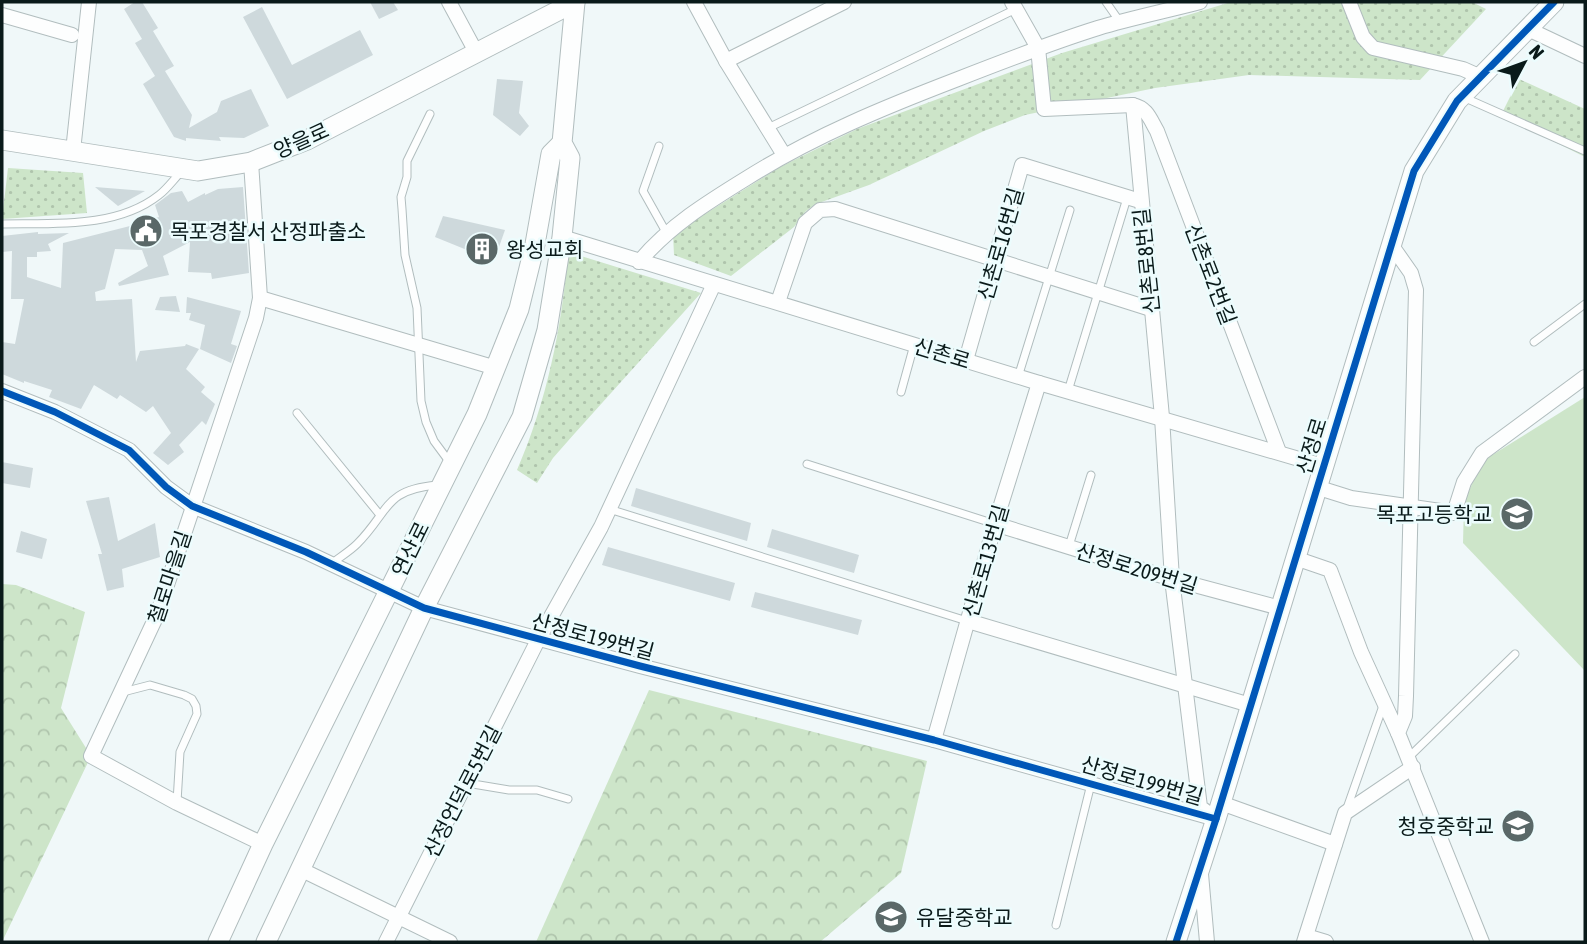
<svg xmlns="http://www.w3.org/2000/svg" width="1587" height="944" font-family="'Asap Condensed','Noto Sans KR',sans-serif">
	<defs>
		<pattern id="forest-crowns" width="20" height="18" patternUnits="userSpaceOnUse" patternTransform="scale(1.75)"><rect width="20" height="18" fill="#cde5c9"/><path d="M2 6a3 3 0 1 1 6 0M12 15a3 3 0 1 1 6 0" fill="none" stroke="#afc4ac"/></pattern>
		<pattern id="park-dots" width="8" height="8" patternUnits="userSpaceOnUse" patternTransform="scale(1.75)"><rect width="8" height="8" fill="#cde5c9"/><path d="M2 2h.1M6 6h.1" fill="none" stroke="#afc4ac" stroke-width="1.8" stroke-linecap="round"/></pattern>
	</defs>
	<rect width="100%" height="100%" fill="#f0f8f9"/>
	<polygon fill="#cde5c9" points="1585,397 1585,671 1463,543 1464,503 1481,462"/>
	<g fill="url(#forest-crowns)">
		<polygon points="2,584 16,585 85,612 61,708 91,756 2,942"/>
		<polygon points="649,690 927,761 901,873 820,942 536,942"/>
	</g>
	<g fill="url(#park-dots)">
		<polygon points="1231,2 1472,2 1486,9 1420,80 1249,75 1155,88 1025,115 984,131 869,185 816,204 806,211 794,227 731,276 674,255 673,234 780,167 857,129 1062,53"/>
		<polygon points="1519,79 1585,109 1585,157 1501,115"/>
		<polygon points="8,168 83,173 87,213 2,219"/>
		<path d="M568,252L701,293L575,433L553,458L537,483L517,470C547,401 562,327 568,252Z"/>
	</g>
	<g fill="#ced9dc">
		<polygon points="135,2 142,2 158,28 153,31 174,66 165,71 192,115 189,128 217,112 221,101 251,89 269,126 244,138 219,137 221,141 186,138 186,141 174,137 143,84 155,76 135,43 142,39 124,9"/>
		<polygon points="370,2 393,2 398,10 379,19"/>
		<polygon points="262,7 292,65 360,30 373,55 287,99 243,17"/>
		<polygon points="497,79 523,81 519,113 529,126 520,136 493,115"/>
		<polygon points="95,187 145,191 118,206"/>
		<polygon points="243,187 249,273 212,279 211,273 188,272 190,242 163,256 169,275 119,286 118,283 148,266 142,250 115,249 105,289 95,292 96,301 132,299 136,362 140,351 185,346 186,344 199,349 186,369 205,387 201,392 215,404 206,425 202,421 179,445 184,452 168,465 153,453 171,433 153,406 146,412 120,395 117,399 94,385 81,409 49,397 52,390 24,381 24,383 2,374 2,342 15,344 24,299 11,299 12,251 2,252 2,236 38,232 38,234 69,233 48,244 51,251 37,252 37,257 27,257 27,277 61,288 63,243 130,226 130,227 159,217 155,205 171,193 182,191 188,202 205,193 205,195 218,189"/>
		<polygon points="443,216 505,230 494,261 435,237"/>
		<polygon points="176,296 180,312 155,310 160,297"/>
		<polygon points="187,297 241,311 231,344 237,346 231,363 200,349 205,325 189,320 191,313 186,313"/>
		<polygon points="2,462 33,468 30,488 2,483"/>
		<polygon points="636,488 751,523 747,541 631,506"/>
		<polygon points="109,497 118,541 155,523 160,557 122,569 124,587 107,591 98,554 102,554 86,501"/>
		<polygon points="772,529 859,555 854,573 767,547"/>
		<polygon points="21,531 47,539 42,559 16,552"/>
		<polygon points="608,547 735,583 730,601 602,565"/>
		<polygon points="755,592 862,620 858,635 751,607"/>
	</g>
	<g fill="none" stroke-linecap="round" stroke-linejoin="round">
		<defs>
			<g id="service">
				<polyline points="1106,2 1120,22"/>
				<polyline points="1463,97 1585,151"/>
				<polyline points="430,114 407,161 407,177 401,197 402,209 405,255 417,308 421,401 426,422 434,441 451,464"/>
				<polyline points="768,128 1016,9"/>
				<polyline points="659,146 643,191 666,232"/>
				<path d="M2,224C52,223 116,229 159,195C167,189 174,179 181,172"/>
				<polyline points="1534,342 1585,304"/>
				<polyline points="1018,377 1070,210"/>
				<polyline points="1068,391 1127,198"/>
				<polyline points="901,392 914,345"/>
				<polyline points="297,413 380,515"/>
				<polyline points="807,464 995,524"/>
				<polyline points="609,509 967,621"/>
				<polyline points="1069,546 1091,475"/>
				<path d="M331,564C340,557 350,551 357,544C390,511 383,490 437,485"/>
				<polyline points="123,692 150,685 184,695 192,699 196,706 197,714 180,752 177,802"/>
				<polyline points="1409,757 1515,654"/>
				<polyline points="467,783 509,790 537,790 568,799"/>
				<polyline points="1346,811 1384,703"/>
				<polyline points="1056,925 1091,784"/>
			</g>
			<g id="minor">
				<polyline points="449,2 476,52"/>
				<polyline points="694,2 726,61 784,155"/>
				<path d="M1012,2L1038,48L1044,109L1133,105C1147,108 1150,119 1157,131L1279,452"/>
				<polyline points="1349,2 1363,37 1373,48 1463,69 1481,77"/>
				<polyline points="2,15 72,35"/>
				<polyline points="1528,29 1585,56"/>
				<polyline points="726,61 844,2"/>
				<polyline points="1133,105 1162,417 1172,579 1200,807 1212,816"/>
				<polyline points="73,151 89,2"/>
				<polyline points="251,162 260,298 256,318 157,615 91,756 177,803 263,844"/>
				<polyline points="562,237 1039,383 1323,466"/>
				<polyline points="1390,243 1411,273 1416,290 1406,696 1405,716 1398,733 1482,942"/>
				<path d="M639,262C669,226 708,202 747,178C814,136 885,107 958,79C1004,61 1050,43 1098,28C1131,18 1166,11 1200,2"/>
				<polyline points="260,298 496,368"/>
				<polyline points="778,302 805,223 820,210 835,209 1151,309"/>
				<polyline points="966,360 1022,165 1140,201"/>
				<polyline points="2,391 55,412 129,450 166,487 192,506 306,552 424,608 640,666 934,740 1216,819"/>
				<polyline points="1316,487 1351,498 1454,513 1464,482 1482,453 1585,377"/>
				<polyline points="995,524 1172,579 1280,608"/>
				<polyline points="1295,558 1330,570 1361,652 1398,733"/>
				<polyline points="968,621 1250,705"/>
				<polyline points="934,740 995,524 1039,383"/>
				<polyline points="1221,803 1335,844"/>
				<polyline points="300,869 450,942"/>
				<polyline points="1201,874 1207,942"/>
				<polyline points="1306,936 1326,942"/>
				<polyline points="386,942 538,640 601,527 714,284"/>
				<polyline points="1304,942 1345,813 1413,767"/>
			</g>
			<g id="tertiary">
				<polyline points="2,140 198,171 251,162 307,140 575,2"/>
				<polyline points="218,942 263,844 477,414 519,309 535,244 551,154 562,143"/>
				<polyline points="266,942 424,608 522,417 547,330 562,237 570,158 562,143 575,2"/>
				<polyline points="1176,942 1216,819 1414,171 1457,101 1554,2"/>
			</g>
		</defs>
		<use href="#service" stroke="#b1bdbe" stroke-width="9"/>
		<use href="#minor" stroke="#b1bdbe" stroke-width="16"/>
		<use href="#tertiary" stroke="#b1bdbe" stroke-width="21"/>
		<use href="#service" stroke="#fdfefe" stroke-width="7"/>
		<use href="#minor" stroke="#fdfefe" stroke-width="14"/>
		<use href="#tertiary" stroke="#fdfefe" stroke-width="19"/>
		<defs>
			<g id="cycleway">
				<polyline points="2,391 55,412 129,450 166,487 192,506 306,552 424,608 640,666 934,740 1216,819"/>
				<polyline points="1176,942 1216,819 1414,171 1457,101 1554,2"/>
			</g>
		</defs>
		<use href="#cycleway" stroke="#ecfcfd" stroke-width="11"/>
		<use href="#cycleway" stroke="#0057b8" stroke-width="7"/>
	</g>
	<defs>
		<symbol id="civic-disc" viewBox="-11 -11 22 22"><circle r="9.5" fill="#5a6868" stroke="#ecfcfd"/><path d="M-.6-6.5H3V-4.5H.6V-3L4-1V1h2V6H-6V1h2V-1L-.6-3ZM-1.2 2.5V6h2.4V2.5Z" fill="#fff"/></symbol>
		<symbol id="building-disc" viewBox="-11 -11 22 22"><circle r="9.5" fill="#5a6868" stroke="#ecfcfd"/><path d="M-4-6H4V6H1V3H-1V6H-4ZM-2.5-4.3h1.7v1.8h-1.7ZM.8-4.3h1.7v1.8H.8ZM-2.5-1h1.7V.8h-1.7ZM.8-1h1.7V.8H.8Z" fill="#fff"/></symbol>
		<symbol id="school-disc" viewBox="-11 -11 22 22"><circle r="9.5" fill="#5a6868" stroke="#ecfcfd"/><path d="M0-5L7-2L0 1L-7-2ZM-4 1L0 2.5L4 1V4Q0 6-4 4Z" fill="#fff"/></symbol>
	</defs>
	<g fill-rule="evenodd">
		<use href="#civic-disc" x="127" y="212" width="38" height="38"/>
		<use href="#building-disc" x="463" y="230" width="38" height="38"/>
		<use href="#school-disc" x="1498" y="495" width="38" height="38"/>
		<use href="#school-disc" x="1499" y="807" width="38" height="38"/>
		<use href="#school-disc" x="872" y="898" width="38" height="38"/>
	</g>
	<g text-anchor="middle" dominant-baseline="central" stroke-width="5" stroke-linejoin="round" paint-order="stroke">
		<g font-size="21" fill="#0a1a1a" stroke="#ecfcfd">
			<text transform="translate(301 140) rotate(-24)">양을로</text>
			<text transform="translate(1000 244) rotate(-74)">신촌로16번길</text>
			<text transform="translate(1146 261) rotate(-96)">신촌로8번길</text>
			<text transform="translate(1211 274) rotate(69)">신촌로2번길</text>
			<text transform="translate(942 353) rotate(17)">신촌로</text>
			<text transform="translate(1311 446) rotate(-73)">산정로</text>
			<text transform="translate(410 549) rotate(-64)">연산로</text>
			<text transform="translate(985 561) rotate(-74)">신촌로13번길</text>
			<text transform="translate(1137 568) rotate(17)">산정로209번길</text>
			<text transform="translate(169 577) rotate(-72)">철로마을길</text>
			<text transform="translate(593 636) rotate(15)">산정로199번길</text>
			<text transform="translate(1142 780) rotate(16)">산정로199번길</text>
			<text transform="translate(462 791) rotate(-63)">산정언덕로5번길</text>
		</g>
		<g font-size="21" fill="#0a1a1a" stroke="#ecfcfd" text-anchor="start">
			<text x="170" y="231">목포경찰서 산정파출소</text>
			<text x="506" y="249">왕성교회</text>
			<text x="1492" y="514" text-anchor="end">목포고등학교</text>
			<text x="1494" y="826" text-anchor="end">청호중학교</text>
			<text x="916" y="917">유달중학교</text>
		</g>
	</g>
	<rect width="1587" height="944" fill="none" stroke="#0a1a1a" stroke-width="7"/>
	<g transform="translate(1524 63) rotate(49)" stroke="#ecfcfd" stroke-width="5" paint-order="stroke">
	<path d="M0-5L12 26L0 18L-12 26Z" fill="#0a1a1a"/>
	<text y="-10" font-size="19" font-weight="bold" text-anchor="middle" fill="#0a1a1a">N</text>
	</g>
</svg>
